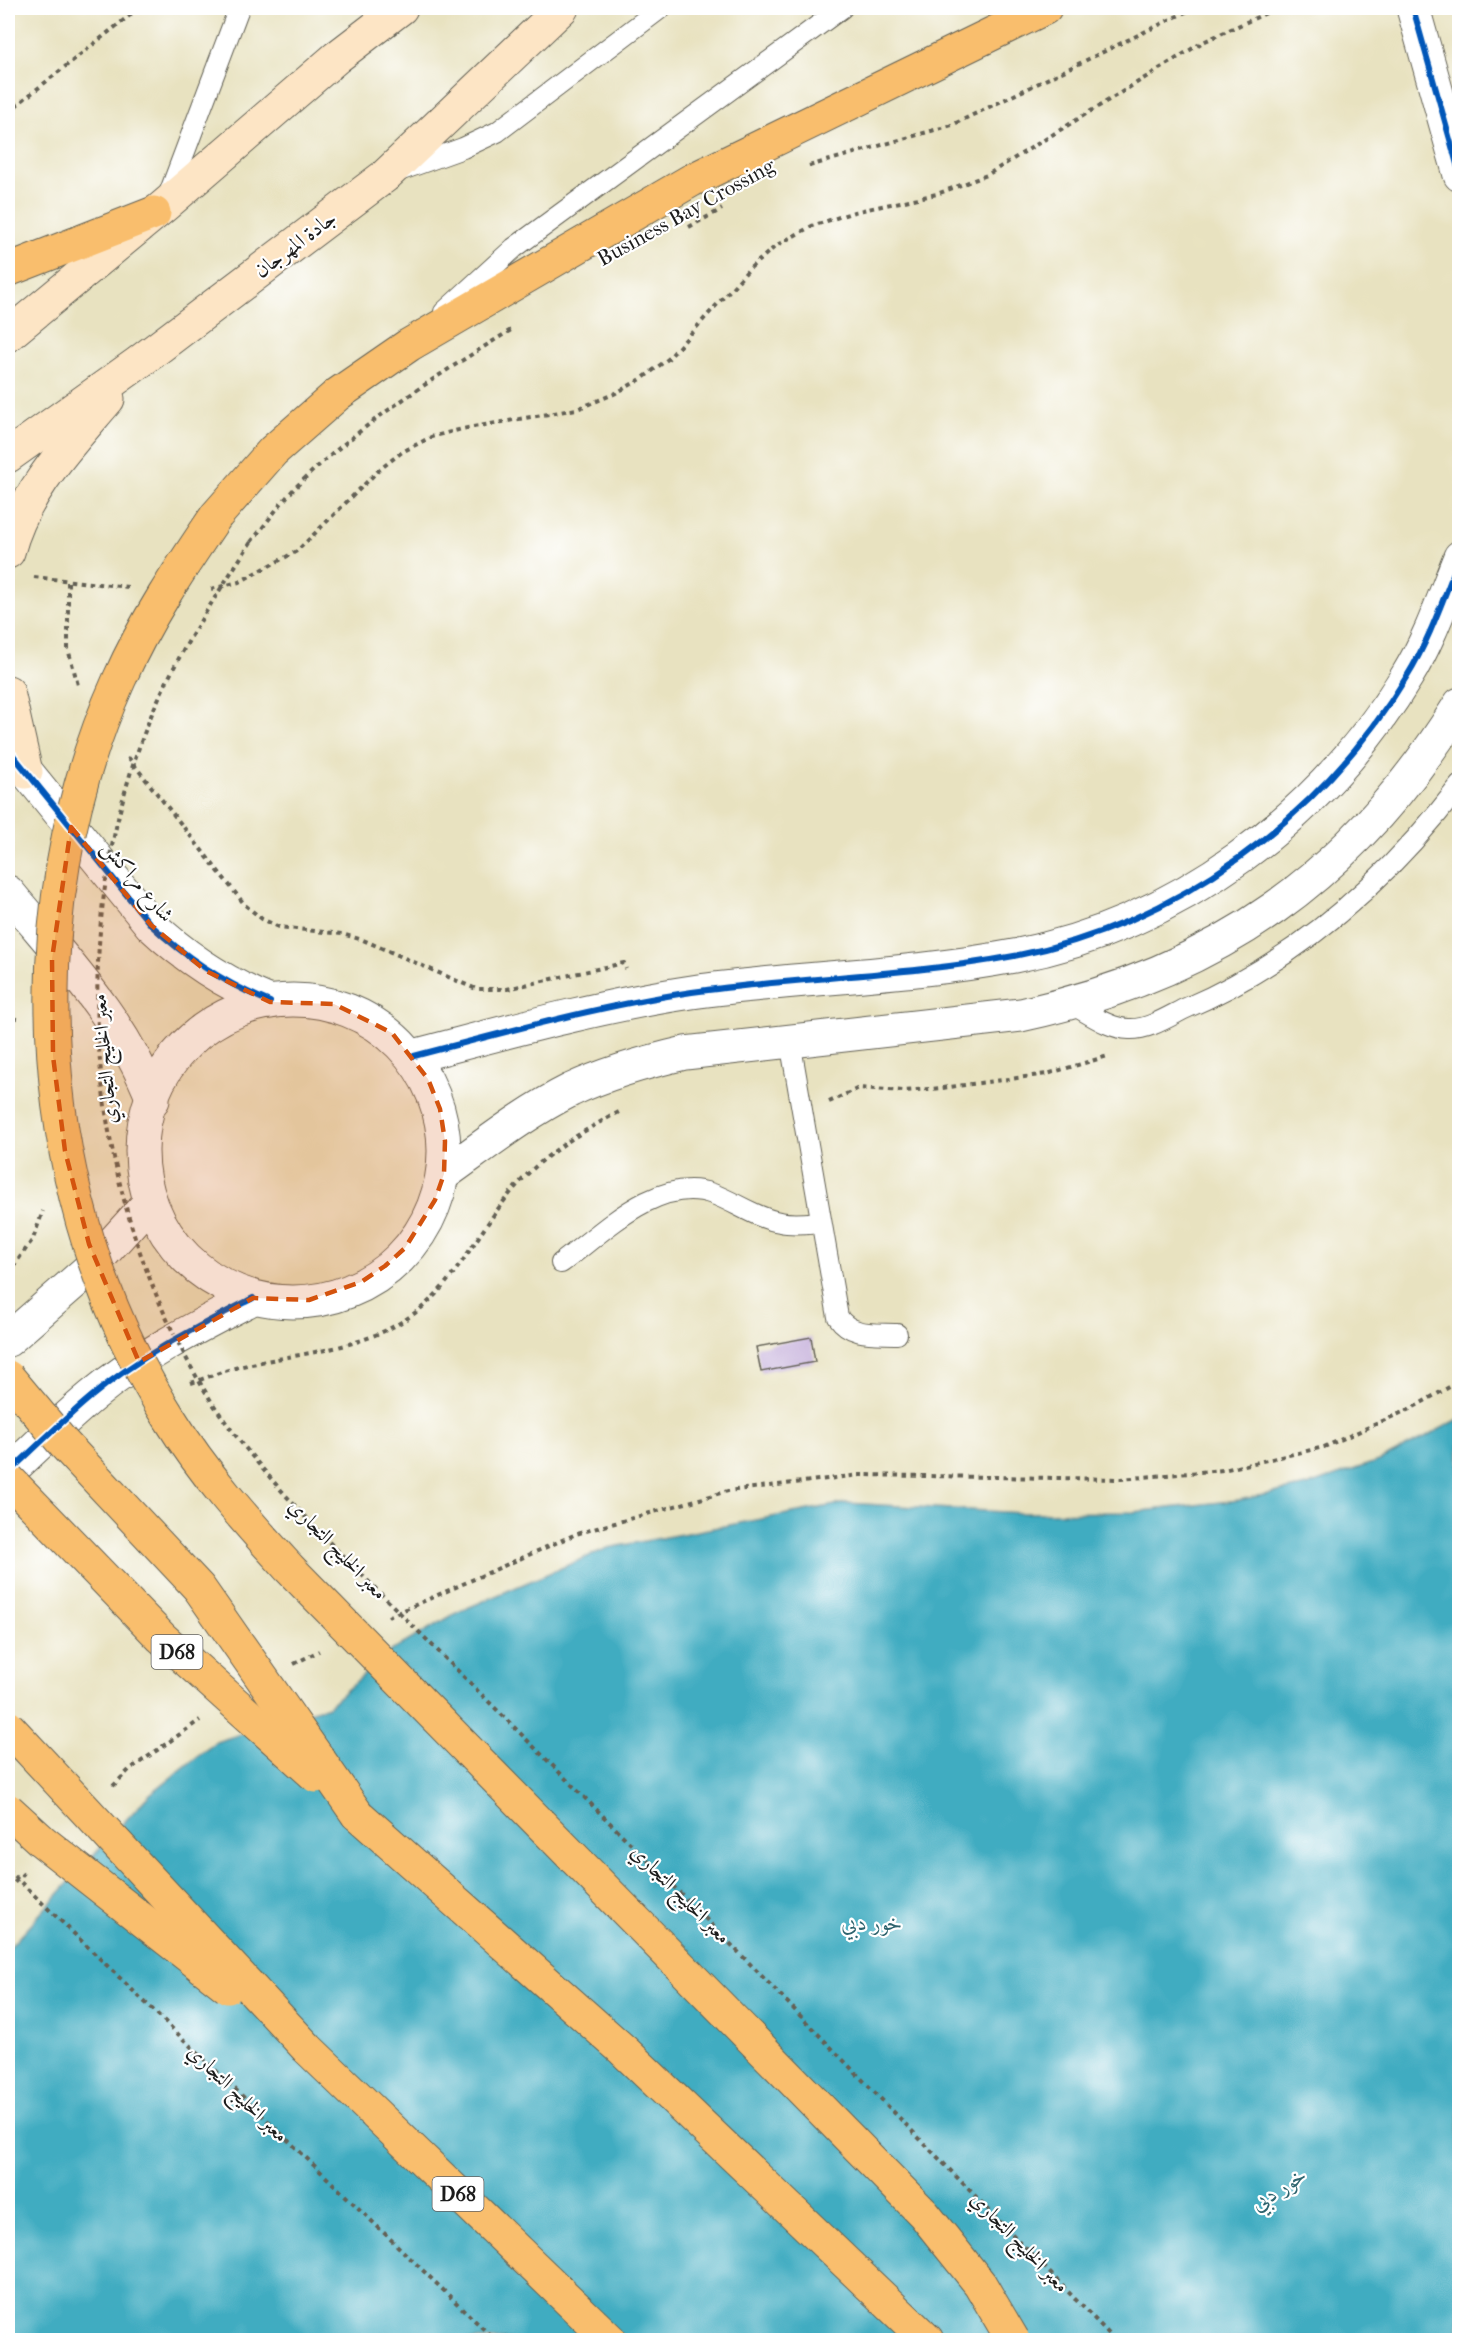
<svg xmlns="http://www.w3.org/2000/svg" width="1467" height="2348" font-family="'IM FELL French Canon',Amiri,serif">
	<rect width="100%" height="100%" fill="#fff"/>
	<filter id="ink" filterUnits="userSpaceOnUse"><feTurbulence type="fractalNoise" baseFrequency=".0167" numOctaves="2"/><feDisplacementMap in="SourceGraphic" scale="12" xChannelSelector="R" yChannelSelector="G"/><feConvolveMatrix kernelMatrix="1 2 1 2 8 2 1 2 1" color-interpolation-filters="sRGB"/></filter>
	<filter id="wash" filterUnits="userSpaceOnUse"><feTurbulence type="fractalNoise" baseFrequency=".008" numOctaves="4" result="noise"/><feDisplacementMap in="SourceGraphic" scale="24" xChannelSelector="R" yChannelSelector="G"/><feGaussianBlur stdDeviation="1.35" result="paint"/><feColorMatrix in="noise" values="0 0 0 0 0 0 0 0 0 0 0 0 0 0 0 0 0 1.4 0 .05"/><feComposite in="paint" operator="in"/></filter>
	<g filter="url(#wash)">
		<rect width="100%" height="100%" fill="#e8e2c0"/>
		<polygon fill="#41acc1" stroke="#2e646e" stroke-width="1.5" points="1459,1419 1459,2340 8,2340 8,1949 149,1795 216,1742 328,1706 391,1651 458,1612 608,1548 846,1503 1022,1513 1134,1512 1239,1500 1307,1486 1381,1460"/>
		<g id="blocks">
			<polygon fill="#c4afda" points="811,1337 815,1362 761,1372 756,1347"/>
		</g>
	</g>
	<g filter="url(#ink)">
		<use href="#blocks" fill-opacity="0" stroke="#636155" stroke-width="1.5"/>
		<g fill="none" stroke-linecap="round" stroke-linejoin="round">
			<defs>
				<g id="service">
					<polyline points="399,171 463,148 497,132 661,8"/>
					<polyline points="167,199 239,8"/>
					<polyline points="444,312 514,248 842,8"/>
					<path d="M1071,1004C1089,1013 1109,1029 1129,1029C1148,1030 1168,1017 1184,1009C1297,961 1386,882 1460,785"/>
					<path d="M790,1041L838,1317C851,1337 876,1333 897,1334"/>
					<path d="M561,1263C602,1233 658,1174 713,1194C735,1202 756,1218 780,1222C793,1225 808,1223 821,1222"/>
				</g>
				<g id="tertiary">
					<polyline points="1413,8 1460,175"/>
					<path d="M8,749L151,925C187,959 224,983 270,1002"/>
					<path d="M8,892C63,959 122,1018 153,1100"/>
					<circle cx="293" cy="1151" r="151"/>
					<path d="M414,1056C506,1032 598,1006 692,992C799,977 908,976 1014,956C1177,925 1322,817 1407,676C1430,639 1444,596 1460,557"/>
					<path d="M444,1174C485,1145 525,1113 571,1090C607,1073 646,1062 685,1053L1021,1015C1218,972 1353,876 1460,704"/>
					<polyline points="8,1340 88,1270 148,1204"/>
					<path d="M8,1473C36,1447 63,1420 92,1396C141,1355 197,1327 253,1298"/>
				</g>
				<g id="secondary">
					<polyline points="8,335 164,206 337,57 401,8"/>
					<polyline points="8,456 138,363 385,176 562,8"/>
					<path d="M8,552C24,491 68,446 108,399"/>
					<polyline points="8,692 26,772"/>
				</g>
				<polyline id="primary" points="8,270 154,213"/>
				<g id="motorway">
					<polyline points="216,516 273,451 338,394 409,345 692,180 1045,8"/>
					<polyline points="357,1814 623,2050 927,2340"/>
					<polyline points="307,2048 610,2340"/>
				</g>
			</defs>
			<use href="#service" stroke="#636155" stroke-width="22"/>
			<use href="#tertiary" stroke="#636155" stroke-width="35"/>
			<use href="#secondary" stroke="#636155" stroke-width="35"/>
			<use href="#primary" stroke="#636155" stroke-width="35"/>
			<use href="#motorway" stroke="#636155" stroke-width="35"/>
			<g stroke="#636155" stroke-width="4" stroke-dasharray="4.5 4.5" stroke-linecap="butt">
				<polyline points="8,112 139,8"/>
				<polyline points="809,166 952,125 1194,8"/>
				<polyline points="689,227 722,209"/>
				<path d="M251,542C267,523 282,500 300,483C363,422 438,375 511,330"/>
				<polyline points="34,577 128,587"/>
				<polyline points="68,582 68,649 78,685"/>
				<polyline points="211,589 239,582 297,551 379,470 402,452 431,437 462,429 577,409 614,394 643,378 668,359 749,269 777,245 812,226 854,212 937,194 987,175 1203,42 1277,8"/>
				<polyline points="128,757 245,905 262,919 279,927 342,934 363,940 476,989 507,989 624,963 626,969"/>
				<polyline points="8,1001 16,1020"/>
				<polyline points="829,1102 859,1088 904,1091 942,1088 1047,1074 1108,1056"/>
				<polyline points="8,1274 33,1239 43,1211"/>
				<path d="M191,1383C206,1378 220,1372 235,1368C296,1352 358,1353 412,1315C455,1285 478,1231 512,1191C542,1155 580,1132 621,1111"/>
				<polyline points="388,1617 576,1534 728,1491 860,1475 1121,1479 1223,1470 1324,1447 1412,1408 1460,1381"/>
				<polyline points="294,1664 319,1651"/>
				<polyline points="113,1786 129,1770 200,1720"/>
				<polyline points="8,1889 24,1873"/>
			</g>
			<use href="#service" stroke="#fff" stroke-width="20"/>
			<use href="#tertiary" stroke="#fff" stroke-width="33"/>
			<use href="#secondary" stroke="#fde5c5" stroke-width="33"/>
			<use href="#primary" stroke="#f9be6d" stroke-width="33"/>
			<use href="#motorway" stroke="#f9be6d" stroke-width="33"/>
			<defs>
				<g id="motorway-bridge">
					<path d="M216,516C180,569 145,621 119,680C14,912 33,1204 170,1419C204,1474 246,1521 289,1568L924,2214L980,2284L1013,2340"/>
					<polyline points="8,1377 64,1444 199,1588 357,1814"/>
					<polyline points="8,1479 161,1637 316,1776"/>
					<polyline points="8,1727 307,2048"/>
					<polyline points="8,1810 42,1841 228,1987"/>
				</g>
			</defs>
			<use href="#motorway-bridge" stroke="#636155" stroke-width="35" stroke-linecap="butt"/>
			<g stroke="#636155" stroke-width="4" stroke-dasharray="4.5 4.5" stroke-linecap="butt">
				<path d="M251,542C215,597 179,651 153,711C62,929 84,1195 208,1396C239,1445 279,1488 318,1531L718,1931L1115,2340"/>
				<polyline points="8,1870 495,2340"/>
			</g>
			<use href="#motorway-bridge" stroke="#f9be6d" stroke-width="33"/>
			<defs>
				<g id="cycleway">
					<polyline points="1413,8 1460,175"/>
					<path d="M8,749L151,925C187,959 224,983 270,1002"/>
					<path d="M414,1056C506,1032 598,1006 692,992C799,977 908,976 1014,956C1177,925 1322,817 1407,676C1430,639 1444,596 1460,557"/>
					<path d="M8,1473C36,1447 63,1420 92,1396C141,1355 197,1327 253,1298"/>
				</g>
			</defs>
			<use href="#cycleway" stroke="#fff" stroke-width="10"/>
			<use href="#cycleway" stroke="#0057b8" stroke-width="6"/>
		</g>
	</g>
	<path fill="#d4530e" fill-opacity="0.2" stroke="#d4530e" stroke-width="4.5" stroke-dasharray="12 8" stroke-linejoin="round" d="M71,827L151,925L206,971L270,1002L334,1004L392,1033L428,1079L440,1109L445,1141L444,1174L435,1200L405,1248L385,1266L361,1282L309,1300L253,1298L139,1362L89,1244L65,1151L53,1056L52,959Z"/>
	<g text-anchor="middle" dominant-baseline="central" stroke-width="4.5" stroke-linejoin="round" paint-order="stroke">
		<g fill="#fff" stroke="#606060" stroke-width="1.5">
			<rect x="151.5" y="1635" width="51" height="34" rx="4.5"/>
			<rect x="432.5" y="2177" width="51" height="34" rx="4.5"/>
		</g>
		<g font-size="20" font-weight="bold" fill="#1c1c1c">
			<text x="177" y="1652">D68</text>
			<text x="458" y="2194">D68</text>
		</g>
		<g font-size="21" fill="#1c1c1c" stroke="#fff">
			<text transform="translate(686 212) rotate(-29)">Business Bay Crossing</text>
			<text transform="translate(295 244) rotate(-37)">جادة المهرجان</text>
			<text transform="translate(138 881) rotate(50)">شارع مراكش</text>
			<text transform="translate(104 1059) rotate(-95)">معبر الخليج التجاري</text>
			<text transform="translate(338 1549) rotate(46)">معبر الخليج التجاري</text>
			<text transform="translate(681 1894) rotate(45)">معبر الخليج التجاري</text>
			<text transform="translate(238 2093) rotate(44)">معبر الخليج التجاري</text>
			<text transform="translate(1020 2242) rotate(46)">معبر الخليج التجاري</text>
		</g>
		<g font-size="22" font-style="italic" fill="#2e646e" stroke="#fff">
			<text x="872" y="1923">خور دبي</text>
			<text transform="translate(1279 2189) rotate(-33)">خور دبي</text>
		</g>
	</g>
	<rect width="1467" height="2348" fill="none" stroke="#fff" stroke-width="30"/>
</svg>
